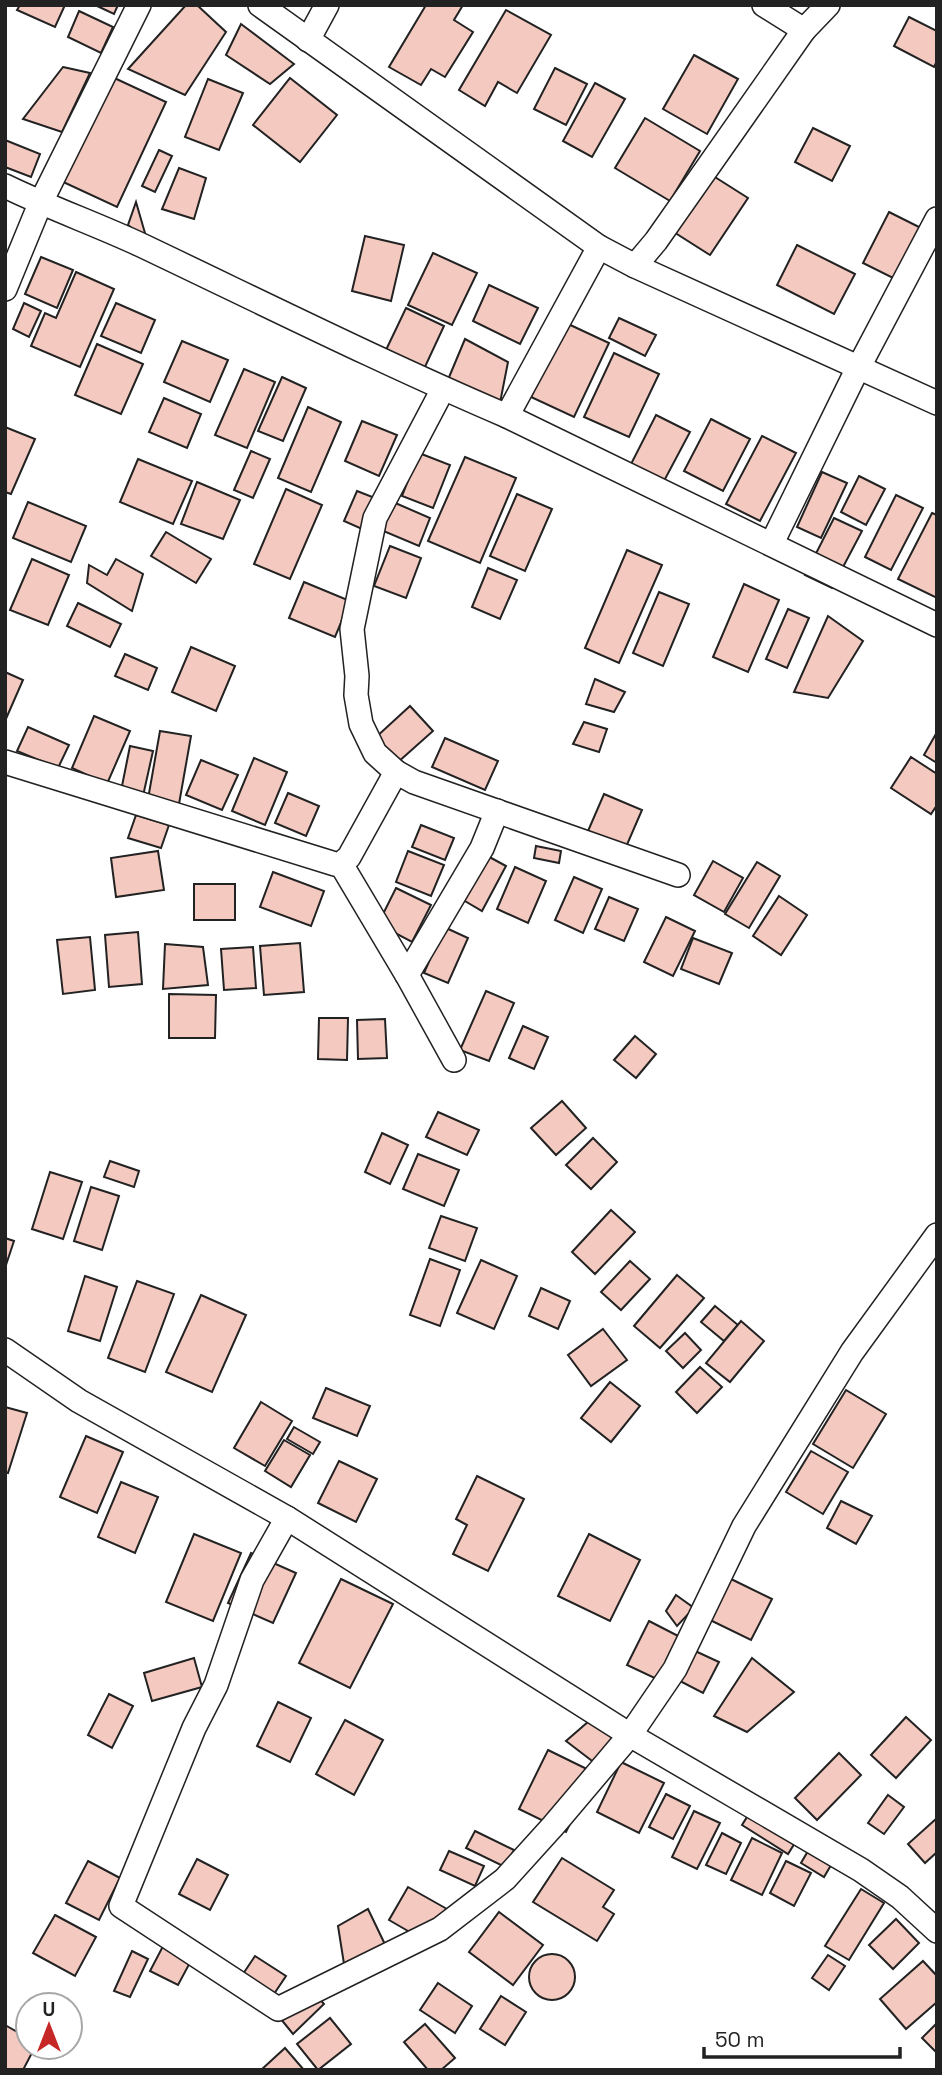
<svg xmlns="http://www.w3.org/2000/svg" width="942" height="2075" font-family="'Space Grotesk',sans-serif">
	<rect width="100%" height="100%" fill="#fff"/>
	<g fill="#f3c9c0" stroke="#222" stroke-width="2">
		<polygon points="20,5 65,5 55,27 17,10"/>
		<polygon points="95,5 118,5 114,14"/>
		<polygon points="186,5 197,5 226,32 185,95 128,69"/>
		<polygon points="426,5 463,5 454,20 473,32 445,77 431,69 421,85 389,67"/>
		<polygon points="506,10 551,35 517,93 498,82 485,106 459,90"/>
		<polygon points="79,11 113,27 101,53 68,37"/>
		<polygon points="909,17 937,31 937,61 934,67 894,46"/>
		<polygon points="241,24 294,64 270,84 226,55"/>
		<polygon points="694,55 738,79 707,134 663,109"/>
		<polygon points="63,67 90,73 62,132 23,119"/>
		<polygon points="555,68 587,84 566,125 534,109"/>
		<polygon points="110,76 166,102 117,207 61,181"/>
		<polygon points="290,78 337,115 300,162 253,125"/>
		<polygon points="208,79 243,93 219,150 185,137"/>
		<polygon points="595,83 625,99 592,157 563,141"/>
		<polygon points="645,118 700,151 670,201 615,168"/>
		<polygon points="813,128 850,146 832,181 795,162"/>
		<polygon points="5,140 40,154 31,177 5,167"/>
		<polygon points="159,150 172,156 155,192 142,186"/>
		<polygon points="179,168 206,178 194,219 162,209"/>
		<polygon points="707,172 748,198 710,255 669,229"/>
		<polygon points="136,202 147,240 128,225"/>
		<polygon points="889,212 923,229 897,280 863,263"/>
		<polygon points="365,236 404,245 391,301 352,291"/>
		<polygon points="797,245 855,274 834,314 777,285"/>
		<polygon points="433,253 477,273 452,325 408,305"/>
		<polygon points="41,257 73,270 57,308 25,294"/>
		<polygon points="76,272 114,289 80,367 31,346 45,313 56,318"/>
		<polygon points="489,285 538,308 520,344 473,321"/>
		<polygon points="24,303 41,311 29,337 13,329"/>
		<polygon points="116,303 155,320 141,353 101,336"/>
		<polygon points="406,308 444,326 424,369 385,352"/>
		<polygon points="619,318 656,335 645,356 609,338"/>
		<polygon points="566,323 609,343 574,417 531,397"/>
		<polygon points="465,339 508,362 500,403 447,382"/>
		<polygon points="182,341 228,360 210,402 164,382"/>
		<polygon points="97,344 143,364 121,414 75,395"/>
		<polygon points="614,353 659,374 629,437 584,417"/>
		<polygon points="244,369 275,382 247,448 215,435"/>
		<polygon points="282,377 306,388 283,441 258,431"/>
		<polygon points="164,398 201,414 187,448 149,432"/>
		<polygon points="308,407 341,422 311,492 278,478"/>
		<polygon points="656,415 690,432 664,481 631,464"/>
		<polygon points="711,419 750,439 723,491 684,471"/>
		<polygon points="362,421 397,435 379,476 345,461"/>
		<polygon points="5,427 35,439 11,494 5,492"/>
		<polygon points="762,436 796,453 760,521 726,504"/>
		<polygon points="251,451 270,459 253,498 234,490"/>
		<polygon points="419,453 450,465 433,508 402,496"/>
		<polygon points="465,457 516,478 480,563 428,541"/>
		<polygon points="138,459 192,481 173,524 120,502"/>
		<polygon points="822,472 847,483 821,538 797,527"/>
		<polygon points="859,476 885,489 866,525 841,512"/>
		<polygon points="197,482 240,500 223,539 181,524"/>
		<polygon points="286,489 322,505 290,579 254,564"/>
		<polygon points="357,491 375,498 362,529 344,521"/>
		<polygon points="517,494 552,509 525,571 490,556"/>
		<polygon points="896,495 923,508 891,570 865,557"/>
		<polygon points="28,502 86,526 71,562 13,538"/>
		<polygon points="393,502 430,518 419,546 381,530"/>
		<polygon points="932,513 937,515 937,598 898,579"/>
		<polygon points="834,518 862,531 832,588 805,575"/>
		<polygon points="166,532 211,559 196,583 151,556"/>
		<polygon points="390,546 421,558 406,598 374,586"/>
		<polygon points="627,550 662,565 619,663 585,648"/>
		<polygon points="32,559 69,575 48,625 10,610"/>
		<polygon points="116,559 143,574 132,611 87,583 89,565 107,575"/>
		<polygon points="488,568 517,580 500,619 472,607"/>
		<polygon points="304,582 350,601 335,637 289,618"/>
		<polygon points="744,584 779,600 748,672 713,657"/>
		<polygon points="659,592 689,604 663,666 633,653"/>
		<polygon points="78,603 121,624 110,647 67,626"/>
		<polygon points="788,609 809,618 787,668 766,659"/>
		<polygon points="828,616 863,641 828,698 794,692"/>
		<polygon points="191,647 235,666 216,711 172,692"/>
		<polygon points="125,654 157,668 148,690 115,676"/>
		<polygon points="5,672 23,680 5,721"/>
		<polygon points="595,679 625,692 614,712 586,704"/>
		<polygon points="410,706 433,731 397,763 375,738"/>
		<polygon points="94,716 130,731 107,784 72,768"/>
		<polygon points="584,722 607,729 599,752 573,744"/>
		<polygon points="28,727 69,745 58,768 17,751"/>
		<polygon points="160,731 191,736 179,804 148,799"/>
		<polygon points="937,732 937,763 924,755"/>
		<polygon points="445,738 498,761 485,790 432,767"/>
		<polygon points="130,746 153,751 143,796 121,791"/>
		<polygon points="911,757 937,774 937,805 931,814 891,788"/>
		<polygon points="254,758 287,772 265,825 232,811"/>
		<polygon points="201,760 238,775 222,810 186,795"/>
		<polygon points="288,793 319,806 306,836 275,823"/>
		<polygon points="604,794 642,810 626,847 588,831"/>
		<polygon points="136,815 169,825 161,848 128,838"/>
		<polygon points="421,825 454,838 445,860 412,847"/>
		<polygon points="536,846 561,851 559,863 534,858"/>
		<polygon points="158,851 164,890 116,897 111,858"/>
		<polygon points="408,851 444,865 431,896 396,882"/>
		<polygon points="482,853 506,866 482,911 458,897"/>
		<polygon points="713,861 743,878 724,912 694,895"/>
		<polygon points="757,862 780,876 749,928 725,914"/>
		<polygon points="515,867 546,881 528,923 497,909"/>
		<polygon points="273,872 324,891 311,926 260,907"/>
		<polygon points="574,877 602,889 583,933 555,920"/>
		<rect x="194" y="884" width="41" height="36"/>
		<polygon points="396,888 431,905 412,942 378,924"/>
		<polygon points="779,896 807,915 781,955 753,936"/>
		<polygon points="609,897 638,909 624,941 595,929"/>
		<polygon points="666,917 695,931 673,976 644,962"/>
		<polygon points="444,927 468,938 448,983 424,973"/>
		<polygon points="138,932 142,984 109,987 105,935"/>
		<polygon points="90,937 95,990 63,994 57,940"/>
		<polygon points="693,938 732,953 719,984 681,969"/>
		<polygon points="300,943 304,992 264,995 260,946"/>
		<polygon points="165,944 203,947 208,985 163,989"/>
		<polygon points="253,947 256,988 224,990 221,949"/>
		<polygon points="486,991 514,1003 489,1061 460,1050"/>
		<polygon points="169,994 216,995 215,1038 169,1038"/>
		<polygon points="319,1018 348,1018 347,1060 318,1059"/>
		<polygon points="385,1019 387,1058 358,1059 357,1020"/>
		<polygon points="523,1026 548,1037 534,1069 509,1058"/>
		<polygon points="635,1036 656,1054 636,1078 614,1060"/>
		<polygon points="562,1101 586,1128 556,1155 531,1128"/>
		<polygon points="438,1112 479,1130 467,1155 426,1137"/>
		<polygon points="382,1133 408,1145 390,1184 365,1172"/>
		<polygon points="593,1138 617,1162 591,1189 566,1165"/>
		<polygon points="418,1154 459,1170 444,1206 403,1189"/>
		<polygon points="110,1161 139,1171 134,1187 104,1177"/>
		<polygon points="50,1172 82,1182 63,1239 32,1229"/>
		<polygon points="91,1187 119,1196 102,1250 74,1241"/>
		<polygon points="611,1210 635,1232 595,1274 572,1252"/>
		<polygon points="441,1216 477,1228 465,1261 429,1248"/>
		<polygon points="5,1238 14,1241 5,1268"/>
		<polygon points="430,1259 460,1270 440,1326 410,1315"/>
		<polygon points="481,1260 517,1276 494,1329 457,1313"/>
		<polygon points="630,1261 650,1279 621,1310 601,1292"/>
		<polygon points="677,1275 704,1298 660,1348 634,1326"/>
		<polygon points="85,1276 117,1287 100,1341 68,1331"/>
		<polygon points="137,1281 174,1294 145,1372 108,1358"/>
		<polygon points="541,1288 570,1301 558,1329 529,1316"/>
		<polygon points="201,1295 246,1315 212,1392 166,1372"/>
		<polygon points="715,1306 738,1325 724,1341 701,1322"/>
		<polygon points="741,1321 764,1341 730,1382 706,1363"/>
		<polygon points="603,1329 627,1360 591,1386 568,1355"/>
		<polygon points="685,1333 701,1350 683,1368 666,1351"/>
		<polygon points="700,1367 722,1387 697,1413 676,1392"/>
		<polygon points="610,1382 640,1406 611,1442 581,1418"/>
		<polygon points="326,1388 370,1406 357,1436 313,1418"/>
		<polygon points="846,1390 886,1414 853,1468 813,1444"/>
		<polygon points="261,1402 292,1421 265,1466 234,1448"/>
		<polygon points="5,1407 27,1413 8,1473 5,1472"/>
		<polygon points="294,1427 320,1442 313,1454 287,1439"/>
		<polygon points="86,1436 123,1452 97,1513 60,1497"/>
		<polygon points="284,1440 310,1455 291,1487 265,1471"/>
		<polygon points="811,1451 848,1472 823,1514 786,1492"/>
		<polygon points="339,1461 377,1479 356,1522 318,1503"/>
		<polygon points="477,1476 524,1499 488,1571 453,1554 467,1525 456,1519"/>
		<polygon points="121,1482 158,1497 135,1553 98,1537"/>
		<polygon points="841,1501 872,1516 856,1544 827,1528"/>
		<polygon points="194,1534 241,1553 213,1621 166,1602"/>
		<polygon points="589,1534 640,1560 610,1621 558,1596"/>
		<polygon points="251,1553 296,1573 273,1623 228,1603"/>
		<polygon points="341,1579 393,1604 350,1688 299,1663"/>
		<polygon points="731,1579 772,1599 751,1640 710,1620"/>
		<polygon points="676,1595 694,1608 677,1626 666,1611"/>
		<polygon points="649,1621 684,1639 663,1682 627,1665"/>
		<polygon points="693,1650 719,1662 703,1693 678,1680"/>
		<polygon points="194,1658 202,1687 152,1701 144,1673"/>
		<polygon points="752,1658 794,1692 747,1732 714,1716"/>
		<polygon points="109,1694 133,1706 112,1748 88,1735"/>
		<polygon points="278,1702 311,1718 290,1762 257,1746"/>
		<polygon points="906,1717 931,1740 896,1778 871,1755"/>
		<polygon points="345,1720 383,1740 354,1795 316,1774"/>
		<polygon points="589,1721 615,1739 600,1767 566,1741"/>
		<polygon points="548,1750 595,1773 566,1832 519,1809"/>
		<polygon points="839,1753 861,1775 817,1820 795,1798"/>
		<polygon points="621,1762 664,1783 639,1833 597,1812"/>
		<polygon points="666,1794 690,1806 673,1839 649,1827"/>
		<polygon points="888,1795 904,1807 884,1834 868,1823"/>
		<polygon points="752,1809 798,1838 788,1854 742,1825"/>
		<polygon points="694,1811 720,1823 697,1869 672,1857"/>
		<polygon points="937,1818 937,1852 925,1863 908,1844"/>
		<polygon points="475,1831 514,1850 505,1867 466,1848"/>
		<polygon points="722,1833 741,1843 726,1874 706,1865"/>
		<polygon points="752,1838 782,1853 762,1895 731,1880"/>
		<polygon points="811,1846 834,1860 824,1877 801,1863"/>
		<polygon points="449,1851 484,1866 475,1886 440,1870"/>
		<polygon points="562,1858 614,1890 603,1907 614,1914 597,1941 533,1902"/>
		<polygon points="197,1859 228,1875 210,1910 179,1894"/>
		<polygon points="88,1861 120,1878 99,1920 66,1903"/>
		<polygon points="786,1861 811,1873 794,1906 770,1893"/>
		<polygon points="408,1887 447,1909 427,1942 389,1920"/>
		<polygon points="861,1889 884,1903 849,1960 825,1946"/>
		<polygon points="368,1909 392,1959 344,1964 338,1926"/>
		<polygon points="499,1912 543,1945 513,1985 469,1952"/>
		<polygon points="55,1915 96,1937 75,1976 33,1953"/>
		<polygon points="896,1919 919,1943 893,1969 869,1945"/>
		<polygon points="172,1929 200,1944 178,1985 150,1971"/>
		<polygon points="132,1951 148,1959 130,1997 114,1991"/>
		<circle cx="552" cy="1977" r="23"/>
		<polygon points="828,1955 845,1966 829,1990 812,1978"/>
		<polygon points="255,1956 286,1976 264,2009 233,1989"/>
		<polygon points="923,1961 937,1976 937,2002 906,2029 880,1999"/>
		<polygon points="438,1983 472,2006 455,2033 420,2010"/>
		<polygon points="307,1985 324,2004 293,2034 276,2013"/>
		<polygon points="501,1996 526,2012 505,2045 480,2029"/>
		<polygon points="330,2018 351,2044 318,2070 297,2044"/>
		<polygon points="937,2023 937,2053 922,2038"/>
		<polygon points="425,2024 455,2058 441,2070 428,2070 404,2042"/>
		<polygon points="5,2025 28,2038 28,2047 35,2047 23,2070 5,2070"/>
		<polygon points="285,2048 304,2070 261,2070"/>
	</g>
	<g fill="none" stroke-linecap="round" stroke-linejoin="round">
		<defs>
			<g id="street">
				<polyline points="260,5 599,247 635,266 937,403"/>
				<polyline points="764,5 804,30"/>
				<polyline points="308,40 327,5"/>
				<path d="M5,186C50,208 96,224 141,245C263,303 383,363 507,416L937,625"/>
				<polyline points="635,266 656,241 804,30 828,5"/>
				<polyline points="5,289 40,204 139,5"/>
				<polyline points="443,389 375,518 352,629 357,676 356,695 361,724 375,753 396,772 414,782 678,875"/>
				<polyline points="507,416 599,247"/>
				<polyline points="772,543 853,378 937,219"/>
				<polyline points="5,762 335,864 341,864 349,857 396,772"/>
				<polyline points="341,864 407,975 454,1060"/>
				<polyline points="407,975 482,848 497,811"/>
				<polyline points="5,1350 79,1401 287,1518 630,1735 861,1870 900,1897 937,1931"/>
				<polyline points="287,1518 252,1580 216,1685 194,1728 121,1906 278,2009 440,1929 505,1879 553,1826 630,1735 675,1669 744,1526 852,1352 937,1235"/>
			</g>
		</defs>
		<use href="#street" stroke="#222" stroke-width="26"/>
		<use href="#street" stroke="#fff" stroke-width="23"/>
	</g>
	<rect width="942" height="2075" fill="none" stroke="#222222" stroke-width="14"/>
	<g transform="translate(49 2026)"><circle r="33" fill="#ffffff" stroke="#a7a7a7" stroke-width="2"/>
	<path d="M0-5L12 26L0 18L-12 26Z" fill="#c62828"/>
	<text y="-10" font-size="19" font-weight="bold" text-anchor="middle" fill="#222222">U</text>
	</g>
	<path d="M704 2047v10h196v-10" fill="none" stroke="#222222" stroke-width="3.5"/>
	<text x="715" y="2047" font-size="21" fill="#222222" stroke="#ffffff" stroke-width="5" paint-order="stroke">50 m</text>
</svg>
